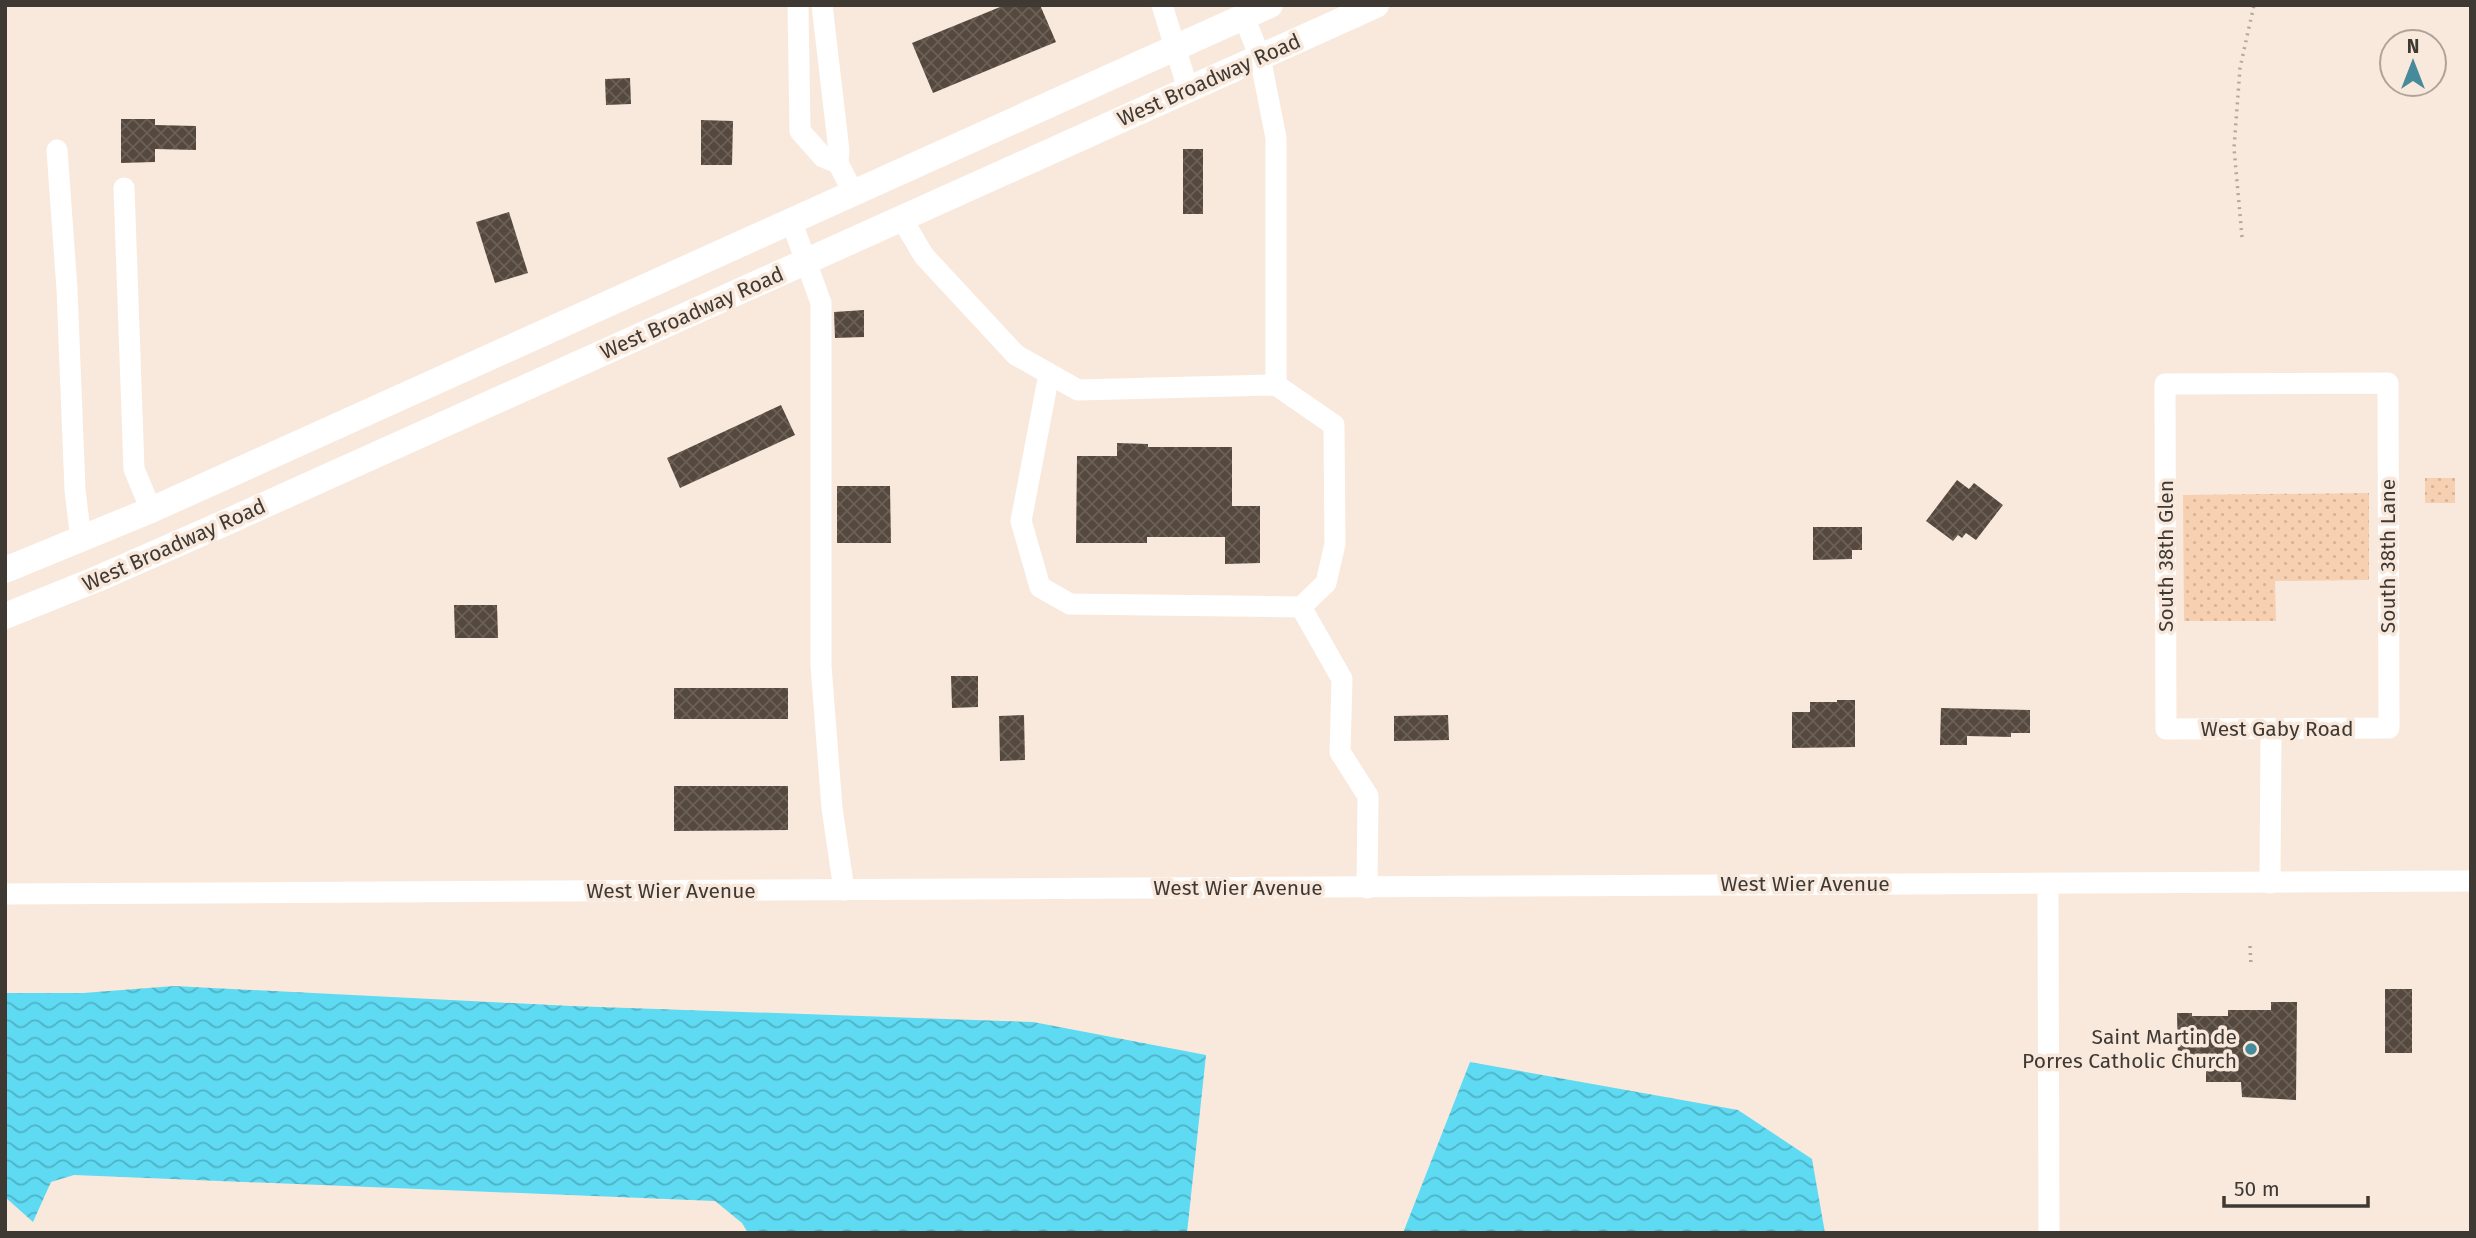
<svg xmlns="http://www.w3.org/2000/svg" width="2476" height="1238" font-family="'Fira Sans',sans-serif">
	<defs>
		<pattern id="grass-dots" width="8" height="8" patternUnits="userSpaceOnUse" patternTransform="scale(1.75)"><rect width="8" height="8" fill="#f7d0b1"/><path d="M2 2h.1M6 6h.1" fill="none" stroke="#d5b399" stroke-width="1.8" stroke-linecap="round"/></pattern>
		<pattern id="water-waves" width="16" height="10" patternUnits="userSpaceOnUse" patternTransform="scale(1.75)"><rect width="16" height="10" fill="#5edaf3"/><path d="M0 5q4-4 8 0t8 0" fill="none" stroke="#4fb2c6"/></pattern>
		<pattern id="building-cross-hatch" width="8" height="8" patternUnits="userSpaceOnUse" patternTransform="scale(1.75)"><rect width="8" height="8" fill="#55483d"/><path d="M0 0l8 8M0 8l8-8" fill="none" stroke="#6b6158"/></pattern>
	</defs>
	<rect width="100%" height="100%" fill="#f9e9dc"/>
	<g fill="url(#grass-dots)">
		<rect x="2425" y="478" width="30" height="25"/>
		<polygon points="2369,493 2369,580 2275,581 2276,621 2184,621 2183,495"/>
	</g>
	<g fill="url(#water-waves)">
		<polygon points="174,986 571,1006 1033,1022 1206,1055 1187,1233 748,1233 742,1223 715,1201 74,1175 51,1182 33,1222 5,1197 5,993 83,993"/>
		<polygon points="1470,1062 1738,1110 1812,1159 1825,1233 1403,1233"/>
	</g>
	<g fill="url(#building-cross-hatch)">
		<polygon points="1005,5 1040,5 1056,42 933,93 912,43"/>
		<polygon points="630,78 631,104 606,105 605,79"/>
		<polygon points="121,119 155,119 155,125 196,126 196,150 155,149 155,162 121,163"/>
		<polygon points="701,120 733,121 732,165 701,165"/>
		<rect x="1183" y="149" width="20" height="65"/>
		<polygon points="509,212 528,273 495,283 476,222"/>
		<polygon points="864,310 864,337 835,338 834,312"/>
		<polygon points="781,405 795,435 680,488 667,458"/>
		<polygon points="1117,443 1148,444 1148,447 1232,447 1232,506 1260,506 1260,563 1225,564 1225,537 1147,537 1147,543 1076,543 1077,456 1117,456"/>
		<polygon points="1957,480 1969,489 1974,483 2003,505 1976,540 1966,533 1962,538 1958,535 1953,541 1926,521"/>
		<polygon points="837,486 890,486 891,543 837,543"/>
		<polygon points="1813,527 1862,527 1862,550 1852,550 1852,559 1813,560"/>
		<polygon points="454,605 497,605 498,638 455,638"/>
		<polygon points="951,676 978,676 978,707 952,708"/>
		<rect x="674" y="688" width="114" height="31"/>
		<polygon points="1837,700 1855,700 1855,747 1792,748 1792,712 1810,712 1810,702 1837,702"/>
		<polygon points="1941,708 2030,710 2030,733 2011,733 2011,737 1967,736 1967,745 1940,745"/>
		<polygon points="1024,715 1025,760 1000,761 999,716"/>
		<polygon points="1448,715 1449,740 1394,741 1394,716"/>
		<polygon points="674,786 788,786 788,830 674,831"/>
		<rect x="2385" y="989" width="27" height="64"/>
		<polygon points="2271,1002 2297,1002 2296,1100 2242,1097 2241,1082 2206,1082 2206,1061 2178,1061 2177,1013 2192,1013 2192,1016 2228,1016 2228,1010 2271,1010"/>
	</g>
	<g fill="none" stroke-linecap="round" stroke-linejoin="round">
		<g stroke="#b4a89e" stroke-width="3.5" stroke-dasharray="2 5" stroke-linecap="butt">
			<polyline points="2242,237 2234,148 2240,68 2254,5"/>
			<polyline points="2250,946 2251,966"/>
		</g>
		<g stroke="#fff" stroke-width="21">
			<polyline points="798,5 800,131 823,157 838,163 853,192"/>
			<polyline points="822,5 839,151 838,163"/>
			<polyline points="1162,5 1188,89"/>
			<polyline points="1244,17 1260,57 1276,138 1276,385"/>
			<polyline points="57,150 67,289 75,490 81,540"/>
			<polyline points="124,188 134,469 151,510"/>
			<polyline points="902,219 924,256 1016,355 1078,390 1276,385 1334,425 1335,544 1326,583 1301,607 1070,604 1040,587 1021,521 1049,374"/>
			<polyline points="791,220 821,303 821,666 832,808 844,890"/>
			<polygon points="2388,383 2389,728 2166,729 2165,384"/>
			<polyline points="1301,607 1342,679 1340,752 1368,796 1367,888"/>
			<polyline points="2270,883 2271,729"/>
			<polyline points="2048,884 2049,1233"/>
			<polyline points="5,894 2471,881"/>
		</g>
		<g stroke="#fff" stroke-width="26">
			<polyline points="5,570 151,510 1270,5"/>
			<polyline points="5,616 97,579 229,521 1376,5"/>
		</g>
	</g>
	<circle fill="#478b9a" stroke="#f9e9dc" stroke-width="2.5" cx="2251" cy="1049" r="7"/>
	<g text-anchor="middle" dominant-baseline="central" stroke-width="7" stroke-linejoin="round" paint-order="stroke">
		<g font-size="21" fill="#3f3934" stroke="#f9e9dc">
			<text transform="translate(1209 80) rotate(-24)">West Broadway Road</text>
			<text transform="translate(692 313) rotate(-24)">West Broadway Road</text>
			<text transform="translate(174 545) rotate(-24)">West Broadway Road</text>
			<text transform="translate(2166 556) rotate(-90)">South 38th Glen</text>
			<text transform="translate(2388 556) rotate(-90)">South 38th Lane</text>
			<text x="2277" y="729">West Gaby Road</text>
			<text x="1805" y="884">West Wier Avenue</text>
			<text x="1238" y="888">West Wier Avenue</text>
			<text x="671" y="891">West Wier Avenue</text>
		</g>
		<g font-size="21" fill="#3f3934" stroke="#f9e9dc" text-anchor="end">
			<text x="2237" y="1037">Saint Martin de<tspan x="2237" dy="24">Porres Catholic Church</tspan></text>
		</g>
	</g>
	<rect width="2476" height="1238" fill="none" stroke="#3f3934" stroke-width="14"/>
	<g transform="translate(2413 63)"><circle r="33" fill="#f9e9dc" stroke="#afa399" stroke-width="2"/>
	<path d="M0-5L12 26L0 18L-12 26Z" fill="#478b9a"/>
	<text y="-10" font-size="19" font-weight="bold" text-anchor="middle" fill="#3f3934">N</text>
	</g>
	<path d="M2224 1196v10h144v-10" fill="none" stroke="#3f3934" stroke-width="3.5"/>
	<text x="2234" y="1196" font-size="21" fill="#3f3934" stroke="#f9e9dc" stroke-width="5" paint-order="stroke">50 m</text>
</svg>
